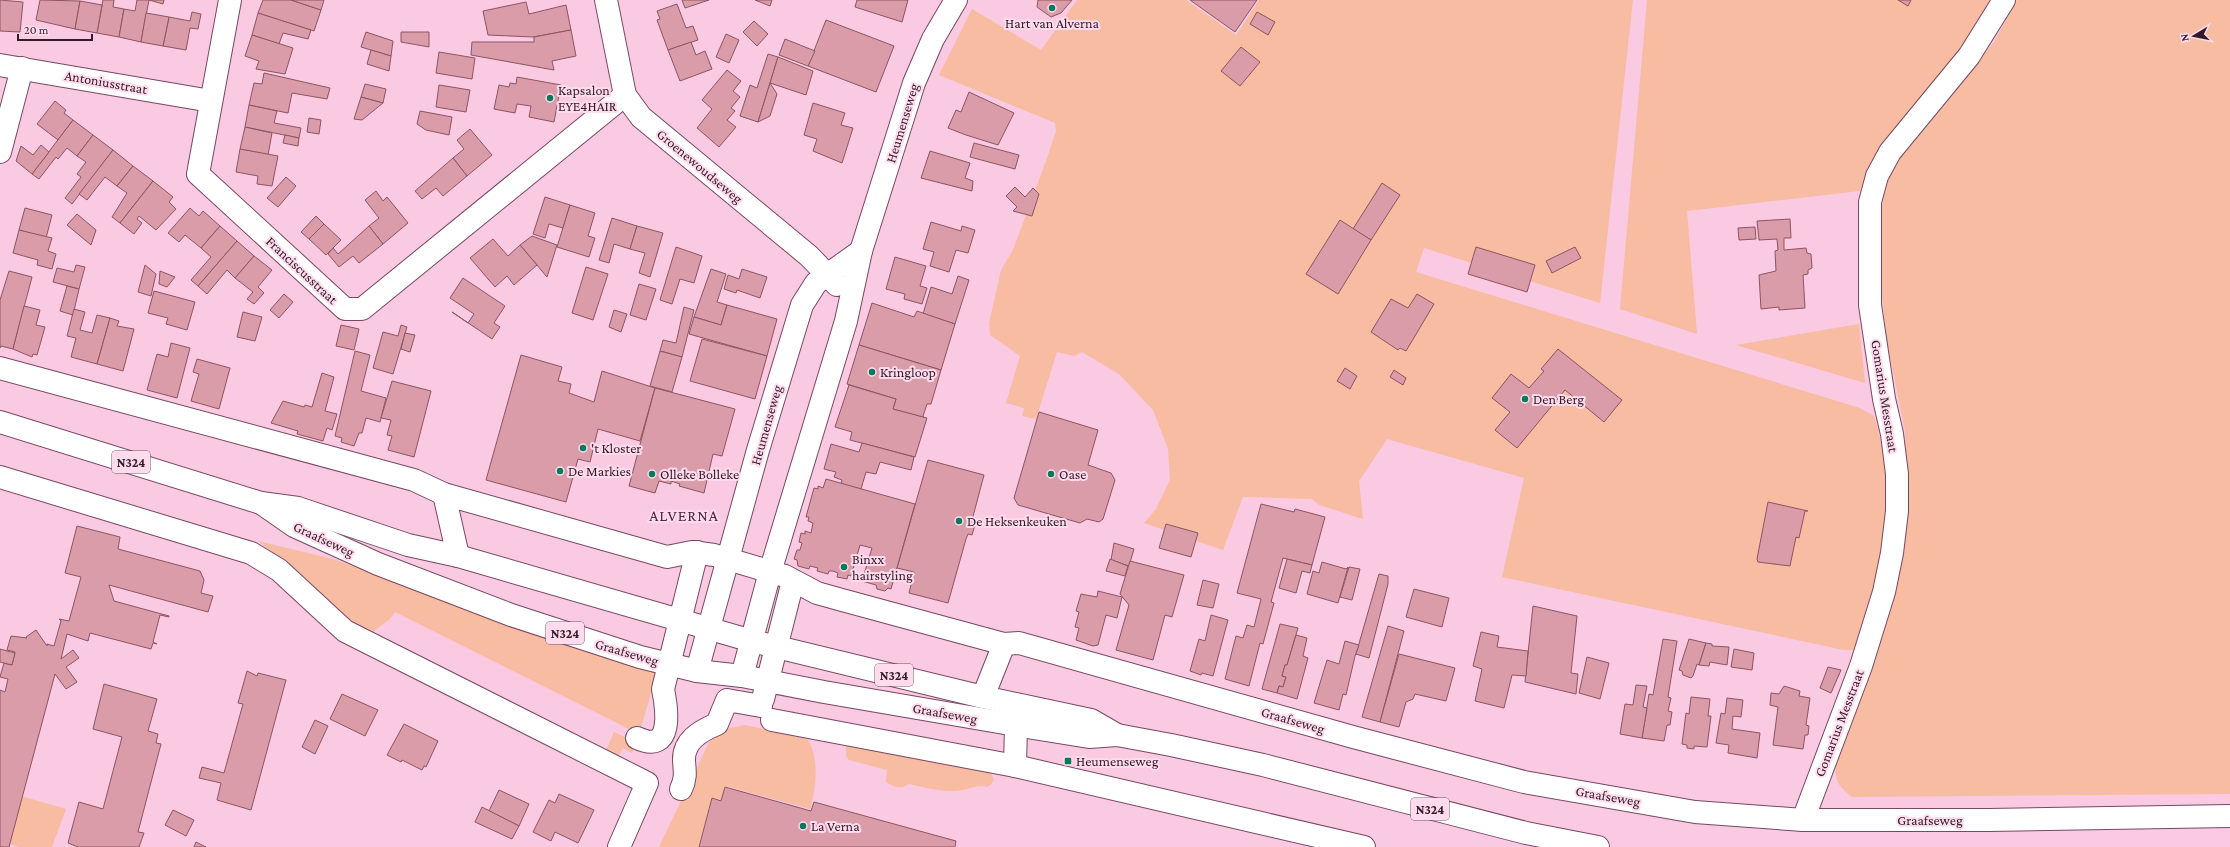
<svg xmlns="http://www.w3.org/2000/svg" width="2230" height="847" font-family="'Crimson Pro',serif">
	<rect width="100%" height="100%" fill="#f9cae2"/>
	<g fill="#f7bca1">
		<path d="M1077,0H1186L1236,35L1259,0H1633L1600,303L1424,248L1416,272L1860,408L1874,416C1899,497 1882,572 1854,650H1844L1502,577L1524,478L1387,439L1359,481L1363,519L1319,505L1312,499L1243,497L1223,550L1144,523L1156,509L1170,480L1168,449L1153,410L1119,374L1082,352L1074,356L1057,352L1036,419L1022,416L1024,408L1006,403L1020,356L990,335L989,323L1001,270L1013,250L1046,161L1056,131L1055,123L939,75L972,9L1041,50Z"/>
		<path d="M1647,0H1989C1982,16 1974,31 1964,45C1928,97 1881,129 1860,191L1687,211L1697,334L1620,309Z"/>
		<path d="M2017,0H2230V794L1852,797C1837,785 1836,782 1835,763L1892,604L1901,565L1906,523L1907,480L1905,432L1887,341L1881,287L1879,243L1881,213L1886,183L1907,146L1994,42Z"/>
		<polygon points="1859,324 1865,383 1736,345"/>
		<path d="M258,541L333,559L588,653L657,673L639,734L395,612C388,624 378,625 372,634L344,618L327,604L303,576Z"/>
		<path d="M745,725L807,739C820,756 816,790 810,809L726,786L721,800L712,798L698,847H659L709,742L726,729Z"/>
		<polygon points="614,732 636,742 632,753 623,748 617,758 606,751"/>
		<path d="M846,742L990,769L994,780L991,784L987,787C977,784 972,789 962,790C944,793 927,788 909,784C900,790 894,787 886,782L887,770L849,760L846,756Z"/>
		<polygon points="0,790 66,809 52,847 20,847 0,842"/>
	</g>
	<g fill="#db9ca9" stroke="#8d5461">
		<polygon points="0,0 23,2 20,32 0,31"/>
		<polygon points="40,0 80,1 75,29 36,20"/>
		<polygon points="103,0 114,0 113,7 124,9 119,37 97,33"/>
		<polygon points="137,0 149,0 141,42 119,37 124,9 135,11"/>
		<polygon points="149,0 164,0 163,4"/>
		<polygon points="263,0 291,0 321,10 314,31 258,13"/>
		<polygon points="291,0 324,0 321,10"/>
		<polygon points="682,0 709,0 685,8"/>
		<polygon points="755,0 772,0 770,6"/>
		<polygon points="857,0 908,0 902,22 855,7"/>
		<polygon points="1038,0 1072,0 1061,13 1051,17 1037,7"/>
		<polygon points="1190,0 1257,0 1235,32"/>
		<polygon points="1898,0 1911,0 1908,6"/>
		<polygon points="80,1 102,5 97,33 75,29"/>
		<polygon points="526,2 529,14 566,5 571,30 533,37 488,35 483,11"/>
		<polygon points="677,4 686,28 693,26 698,40 668,50 657,20 660,19 657,11"/>
		<polygon points="192,12 201,14 198,29 190,28 186,50 163,46 169,17 190,21"/>
		<polygon points="1257,12 1275,22 1268,35 1250,24"/>
		<polygon points="146,13 169,17 163,46 141,42"/>
		<polygon points="258,13 311,30 308,39 283,33 279,44 252,35"/>
		<polygon points="826,20 894,46 876,92 808,66"/>
		<polygon points="754,21 768,34 757,46 743,32"/>
		<polygon points="571,30 576,56 552,61 554,70 471,55 472,42 534,42 534,37"/>
		<polygon points="366,32 393,41 391,56 361,47"/>
		<polygon points="401,32 429,32 429,47 401,42"/>
		<polygon points="726,34 739,40 729,63 716,57"/>
		<polygon points="252,35 293,48 285,74 256,69 259,61 245,56"/>
		<polygon points="785,39 815,51 808,66 779,55"/>
		<polygon points="691,42 696,55 705,51 712,69 680,81 668,50"/>
		<polygon points="1241,47 1260,62 1240,86 1221,71"/>
		<polygon points="371,50 391,56 389,71 367,64"/>
		<polygon points="439,52 475,58 472,79 436,73"/>
		<polygon points="768,54 778,57 758,122 740,116 750,85 757,88"/>
		<polygon points="778,57 813,71 806,95 770,83"/>
		<polygon points="727,70 741,81 733,91 740,97 731,108 735,111 727,120 736,127 719,147 697,128 712,109 702,100"/>
		<polygon points="264,73 330,88 327,99 292,93 288,113 249,105 254,83 262,84"/>
		<polygon points="517,77 561,85 554,122 529,117 531,106 517,104 515,113 494,109 499,85 509,87 510,83 516,84"/>
		<polygon points="770,83 777,94 770,116 758,122"/>
		<polygon points="365,84 386,89 383,103 361,97"/>
		<polygon points="439,85 470,90 466,112 436,107"/>
		<polygon points="969,92 1014,113 998,145 966,135 948,128 956,110 961,112"/>
		<polygon points="361,97 383,103 362,120 354,119"/>
		<polygon points="55,101 66,110 64,113 73,120 58,140 37,124"/>
		<polygon points="813,103 845,113 841,125 853,128 842,163 813,151 817,139 804,135"/>
		<polygon points="249,105 277,111 274,123 301,128 299,138 245,127"/>
		<polygon points="420,111 452,117 449,135 426,130 417,124"/>
		<polygon points="309,118 321,120 319,134 307,132"/>
		<polygon points="73,120 93,135 77,156 67,148 58,159 56,157 39,179 32,174"/>
		<polygon points="245,127 272,133 268,155 240,149"/>
		<polygon points="470,129 492,155 467,176 453,158 464,149 457,140"/>
		<polygon points="93,135 113,150 72,204 65,198 81,177 77,174 86,162 77,156"/>
		<polygon points="285,135 299,138 298,146 283,143"/>
		<polygon points="974,143 1019,155 1015,169 970,157"/>
		<polygon points="41,145 49,152 32,174 16,161 21,146 33,155"/>
		<polygon points="240,149 278,156 272,186 257,184 258,176 236,172"/>
		<polygon points="113,150 133,166 117,186 105,177 87,200 79,194"/>
		<polygon points="930,151 970,163 965,178 973,181 972,191 921,178"/>
		<polygon points="453,158 467,176 443,196 436,188 422,199 415,191"/>
		<polygon points="133,166 153,181 120,223 112,217 127,193 117,186"/>
		<polygon points="286,177 296,186 278,207 267,198"/>
		<polygon points="153,181 173,197 169,202 176,209 156,230 139,216 137,219 142,223 134,234 120,223"/>
		<polygon points="1382,183 1400,195 1371,240 1353,229"/>
		<polygon points="1015,187 1025,197 1033,188 1039,194 1032,216 1013,211 1017,207 1006,196"/>
		<polygon points="376,191 383,201 387,197 408,223 383,244 369,226 379,218 365,200"/>
		<polygon points="545,197 570,205 563,228 549,224 545,238 533,234"/>
		<polygon points="570,205 595,213 588,236 595,238 589,257 557,247"/>
		<polygon points="25,208 52,215 46,238 19,230"/>
		<polygon points="190,208 199,216 203,211 220,226 201,248 185,235 179,242 168,233"/>
		<polygon points="77,214 96,230 91,245 67,225"/>
		<polygon points="316,216 324,224 309,239 301,232"/>
		<polygon points="612,218 637,226 630,249 614,244 609,263 599,260"/>
		<polygon points="1790,219 1791,238 1784,238 1784,250 1806,248 1807,253 1811,254 1812,268 1808,270 1808,274 1803,275 1805,308 1779,310 1779,307 1761,309 1759,275 1776,271 1775,251 1778,250 1777,239 1759,240 1757,221"/>
		<polygon points="1340,220 1371,240 1338,294 1306,274"/>
		<polygon points="931,222 961,231 962,226 975,230 968,253 956,250 949,272 930,266 934,252 923,249"/>
		<polygon points="324,224 341,240 326,255 309,239"/>
		<polygon points="220,226 237,241 198,286 191,280 211,257 201,248"/>
		<polygon points="369,226 383,244 359,263 353,256 339,267 328,254 333,248 338,254"/>
		<polygon points="637,226 663,233 650,277 639,273 645,253 630,249"/>
		<polygon points="1755,227 1756,239 1739,240 1738,228"/>
		<polygon points="19,230 52,238 48,251 56,254 52,269 37,265 38,260 13,253"/>
		<polygon points="532,236 557,245 547,277 520,245"/>
		<polygon points="493,239 508,256 520,245 537,265 514,285 507,276 495,287 470,258"/>
		<polygon points="237,241 254,256 235,278 227,270 207,294 198,286"/>
		<polygon points="676,247 702,256 694,283 680,279 672,304 660,300"/>
		<polygon points="1476,247 1535,265 1527,292 1468,274"/>
		<polygon points="1575,247 1581,258 1552,273 1546,261"/>
		<polygon points="254,256 272,270 258,287 264,293 254,304 247,299 253,292 235,278"/>
		<polygon points="895,257 926,266 920,286 927,288 922,304 904,299 905,294 886,289"/>
		<polygon points="76,265 85,267 79,289 53,282 57,268 74,272"/>
		<polygon points="145,265 156,274 151,296 138,292"/>
		<polygon points="586,267 608,274 593,320 572,313"/>
		<polygon points="711,269 726,274 717,302 727,305 721,325 694,317"/>
		<polygon points="742,269 767,277 760,298 737,290 736,293 724,289 728,275 739,279"/>
		<polygon points="9,271 32,277 13,349 1,346 0,348 0,300"/>
		<polygon points="160,271 175,277 167,287 159,284"/>
		<polygon points="958,276 969,280 955,324 923,314 931,287 952,294"/>
		<polygon points="463,278 505,306 494,323 500,327 492,339 452,312 468,323 474,314 450,298"/>
		<polygon points="639,284 656,289 646,320 630,315"/>
		<polygon points="67,286 79,289 73,315 60,311"/>
		<polygon points="154,291 195,302 187,330 166,324 168,318 148,313"/>
		<polygon points="284,294 293,302 279,318 270,310"/>
		<polygon points="1417,294 1434,304 1406,351 1400,348 1398,350 1371,332 1391,299 1408,308"/>
		<polygon points="872,303 914,317 917,311 955,324 941,370 859,345"/>
		<polygon points="727,305 777,319 767,356 689,334 694,317 721,325"/>
		<polygon points="24,306 40,310 36,325 45,327 37,355 33,354 32,357 13,349"/>
		<polygon points="684,307 694,310 682,357 660,351 663,340 676,343"/>
		<polygon points="74,309 85,312 80,330 92,333 97,315 110,318 97,364 71,357 76,338 67,336"/>
		<polygon points="614,310 627,314 621,332 609,327"/>
		<polygon points="243,312 262,317 255,341 237,337"/>
		<polygon points="110,318 119,321 117,326 134,329 123,371 97,364"/>
		<polygon points="341,325 359,329 354,350 336,346"/>
		<polygon points="401,325 407,327 393,374 373,368 383,332 398,336"/>
		<polygon points="405,333 415,335 410,352 401,349"/>
		<polygon points="702,339 767,356 755,399 690,381"/>
		<polygon points="171,343 190,348 177,398 147,390 157,354 168,357"/>
		<polygon points="859,345 941,370 931,404 927,404 923,416 925,418 893,409 896,399 847,384"/>
		<polygon points="1558,349 1622,400 1604,422 1565,390 1517,448 1495,430 1510,412 1492,398 1511,374 1529,388 1544,371 1541,369"/>
		<polygon points="355,351 370,355 361,391 386,398 380,422 366,418 362,433 359,433 354,446 341,442 342,438 335,436"/>
		<polygon points="660,351 682,357 672,392 650,386"/>
		<polygon points="521,355 562,367 558,381 571,384 569,393 594,402 602,371 655,388 640,441 598,429 590,462 578,459 566,502 486,480"/>
		<polygon points="197,359 230,368 219,409 191,401 199,374 193,372"/>
		<polygon points="1345,368 1357,376 1350,389 1337,381"/>
		<polygon points="1394,370 1406,378 1403,385 1390,377"/>
		<polygon points="322,373 334,377 325,411 337,414 332,430 327,428 323,441 297,434 298,431 271,423 283,401 304,407 305,405 312,407"/>
		<polygon points="392,381 431,391 414,457 388,450 392,436 387,435 391,420 381,418"/>
		<polygon points="849,385 896,399 893,409 927,418 915,457 850,440 852,432 835,427"/>
		<polygon points="655,388 735,409 722,456 713,454 704,493 679,486 680,484 671,481 671,484 659,481 655,493 629,486"/>
		<polygon points="1039,412 1098,430 1088,465 1111,473 1115,480 1103,519 1099,522 1087,519 1080,523 1018,505 1014,498"/>
		<polygon points="862,443 914,457 911,470 880,462 876,474 866,472 861,489 841,484 842,480 834,477 836,472 824,469 831,444 859,452"/>
		<polygon points="928,460 984,475 971,524 975,525 972,535 968,534 966,539 948,603 909,593 914,572 897,568"/>
		<polygon points="826,479 915,504 891,589 888,588 885,591 877,589 876,585 862,581 872,548 860,545 851,576 848,575 847,579 837,577 838,573 833,571 829,571 828,574 817,571 818,568 810,566 809,569 798,566 797,560 794,559 797,550 800,550 802,543 799,542 801,533 805,534 805,531 811,533 813,523 808,521 809,517 806,517 814,488 818,489 818,486 823,488"/>
		<polygon points="1768,502 1808,511 1805,511 1799,538 1796,537 1790,566 1758,562 1757,559"/>
		<polygon points="1261,504 1294,512 1295,509 1325,517 1312,565 1283,558 1271,602 1274,603 1263,644 1260,643 1249,686 1225,679 1236,636 1243,638 1247,625 1254,627 1261,599 1237,593"/>
		<polygon points="1166,524 1198,533 1191,557 1159,548"/>
		<polygon points="77,526 120,537 118,549 200,571 204,580 201,593 213,596 208,612 109,585 114,601 169,616 169,617 160,615 153,642 157,644 153,643 151,649 90,633 88,641 67,634 61,659 73,650 79,658 66,667 77,682 66,689 55,674 9,847 0,847 0,690 5,692 8,679 0,677 4,663 12,665 15,652 7,650 11,636 27,638 26,637 36,630 47,646 47,644 54,646 61,621 59,619 69,621 81,577 65,573"/>
		<polygon points="1114,543 1134,549 1129,566 1111,560"/>
		<polygon points="1110,559 1128,566 1125,576 1106,571"/>
		<polygon points="1287,559 1312,565 1310,573 1302,571 1296,593 1279,588"/>
		<polygon points="1130,561 1184,575 1172,617 1165,615 1153,660 1116,650 1129,605 1120,594"/>
		<polygon points="1322,562 1346,569 1348,567 1338,603 1307,594 1313,571 1319,573"/>
		<polygon points="1349,567 1360,569 1352,600 1340,597"/>
		<polygon points="1379,574 1388,576 1388,584 1369,658 1356,654"/>
		<polygon points="1203,580 1219,584 1213,608 1197,605"/>
		<polygon points="1414,589 1449,598 1442,627 1406,617"/>
		<polygon points="1098,591 1122,597 1117,618 1106,615 1098,645 1093,646 1076,640 1079,628 1075,627 1079,612 1076,611 1081,594 1097,597"/>
		<polygon points="1533,606 1577,616 1571,673 1578,674 1576,694 1525,682"/>
		<polygon points="1211,615 1228,620 1213,676 1202,673 1201,675 1190,671 1199,639 1205,641"/>
		<polygon points="1280,624 1298,628 1287,665 1285,665 1282,676 1286,677 1283,687 1279,686 1277,693 1262,689"/>
		<polygon points="1388,626 1404,631 1380,722 1362,717"/>
		<polygon points="1481,632 1499,636 1497,647 1528,651 1526,676 1512,675 1504,708 1475,701 1482,669 1473,666"/>
		<polygon points="1296,635 1307,638 1303,656 1308,658 1297,699 1277,693 1279,686 1283,687 1286,677 1282,676 1285,665 1287,665"/>
		<polygon points="1663,639 1677,641 1668,697 1671,698 1668,711 1672,712 1670,725 1667,725 1664,741 1642,738 1649,694 1653,695"/>
		<polygon points="1689,639 1706,643 1699,665 1697,664 1693,676 1691,678 1683,675 1682,671 1679,670"/>
		<polygon points="1345,641 1359,645 1355,656 1346,695 1343,694 1339,710 1314,703 1327,660 1339,664"/>
		<polygon points="1706,643 1712,644 1712,646 1729,647 1727,665 1710,662 1709,666 1699,665"/>
		<polygon points="0,649 15,653 12,665 0,662"/>
		<polygon points="1734,649 1754,653 1752,670 1731,667"/>
		<polygon points="1399,654 1455,668 1446,701 1415,694 1413,699 1406,702 1399,727 1380,722"/>
		<polygon points="1587,657 1609,663 1600,699 1579,693"/>
		<polygon points="1828,667 1841,670 1831,693 1820,688"/>
		<polygon points="247,671 257,676 258,673 286,680 251,810 217,800 221,783 199,778 202,767 224,773 243,704 238,703"/>
		<polygon points="104,684 157,699 148,731 158,734 156,743 161,744 138,832 144,833 139,847 78,847 68,843 79,802 103,809 122,737 93,729"/>
		<polygon points="1636,685 1647,686 1643,707 1647,708 1642,738 1620,734 1625,704 1633,705"/>
		<polygon points="1784,686 1800,691 1799,696 1810,698 1806,725 1809,726 1808,735 1805,735 1803,749 1773,745 1778,707 1770,705 1771,693 1779,694"/>
		<polygon points="342,694 378,710 365,736 330,719"/>
		<polygon points="1691,697 1710,699 1708,716 1711,716 1707,747 1694,746 1694,749 1687,748 1687,745 1682,744 1686,713 1689,714"/>
		<polygon points="1727,698 1743,700 1741,717 1733,716 1732,729 1760,733 1757,758 1728,753 1729,745 1716,743 1721,713 1725,714"/>
		<polygon points="315,720 328,726 315,754 302,747"/>
		<polygon points="404,724 438,741 426,767 424,766 422,770 402,760 401,762 387,755"/>
		<polygon points="725,787 811,811 814,802 956,841 955,847 699,847 712,798 721,801"/>
		<polygon points="499,790 529,804 519,826 489,811"/>
		<polygon points="559,794 594,810 578,843 555,832 551,841 533,832 549,800 555,803"/>
		<polygon points="482,807 519,826 512,839 475,822"/>
		<polygon points="173,810 194,820 186,836 165,825"/>
		<polygon points="196,842 206,847 194,847"/>
	</g>
	<g fill="none" stroke-linecap="round" stroke-linejoin="round">
		<defs>
			<g id="minor">
				<polyline points="230,0 198,174 345,309 362,309 625,95"/>
				<polyline points="606,0 625,95 641,117 809,256 837,285"/>
				<polyline points="0,65 211,101"/>
				<polyline points="0,152 22,68"/>
				<polyline points="0,368 414,480 444,494 667,557 692,552 714,555 785,576 817,593 842,600 1004,644 1019,643 1353,737 1524,782 1695,812 1803,820 1989,820 2230,816"/>
				<polyline points="0,477 251,553 279,570 345,631 647,783 619,847"/>
				<polyline points="444,494 458,556"/>
				<polyline points="697,671 758,450 802,305 816,283 861,251"/>
				<polyline points="742,676 770,572 846,321 861,251 914,83 933,39 956,0"/>
				<polyline points="983,697 1004,644"/>
				<polyline points="763,699 793,581"/>
				<polyline points="772,720 1015,766 1364,847"/>
				<path d="M637,738C674,755 667,709 663,689L697,552"/>
				<polyline points="1015,766 1016,725"/>
				<path d="M681,789C686,779 685,772 684,761C683,741 700,731 717,724L727,700L761,706"/>
				<polyline points="1803,820 1861,666 1884,592 1892,553 1897,511 1897,474 1892,434 1884,399 1870,305 1870,202 1877,176 1890,152 1969,56 2004,0"/>
			</g>
			<g id="major">
				<polyline points="0,422 261,503 298,508 408,545 458,556 752,641 983,697 1091,720 1117,735"/>
				<polyline points="261,503 294,526 378,564 511,615 640,657 697,671 742,676 824,692 1016,725 1089,737 1117,735 1171,745 1263,765 1526,833 1598,847"/>
			</g>
		</defs>
		<use href="#minor" stroke="#784763" stroke-width="24"/>
		<use href="#major" stroke="#784763" stroke-width="24"/>
		<use href="#minor" stroke="#fff" stroke-width="22"/>
		<use href="#major" stroke="#fff" stroke-width="22"/>
	</g>
	<g fill="#007b59" stroke="#ffdbed" stroke-width="1.5">
		<circle cx="1052" cy="8" r="4"/>
		<circle cx="550" cy="98" r="4"/>
		<circle cx="872" cy="372" r="4"/>
		<circle cx="1525" cy="399" r="4"/>
		<circle cx="583" cy="448" r="4"/>
		<circle cx="560" cy="471" r="4"/>
		<circle cx="652" cy="474" r="4"/>
		<circle cx="1051" cy="474" r="4"/>
		<circle cx="959" cy="521" r="4"/>
		<circle cx="844" cy="567" r="4"/>
		<rect x="1064" y="757" width="8" height="8" rx="2"/>
		<circle cx="803" cy="826" r="4"/>
	</g>
	<g text-anchor="middle" dominant-baseline="central" stroke-width="4" stroke-linejoin="round" paint-order="stroke">
		<g fill="#ffdbed" stroke="#6f5562" stroke-width="1">
			<rect x="112" y="451" width="38" height="22" rx="3"/>
			<rect x="546" y="622" width="38" height="22" rx="3"/>
			<rect x="875" y="664" width="38" height="22" rx="3"/>
			<rect x="1411" y="798" width="38" height="22" rx="3"/>
		</g>
		<g font-size="13" font-weight="bold" fill="#311c27">
			<text x="131" y="462">N324</text>
			<text x="565" y="633">N324</text>
			<text x="894" y="675">N324</text>
			<text x="1430" y="809">N324</text>
		</g>
		<g font-size="14" fill="#311c27" stroke="#ffdbed" text-anchor="start">
			<text x="1052" y="23" text-anchor="middle">Hart van Alverna</text>
			<text x="558" y="90">Kapsalon<tspan x="558" dy="16">EYE4HAIR</tspan></text>
			<text x="880" y="372">Kringloop</text>
			<text x="1533" y="399">Den Berg</text>
			<text x="591" y="448">'t Kloster</text>
			<text x="568" y="471">De Markies</text>
			<text x="660" y="474">Olleke Bolleke</text>
			<text x="1059" y="474">Oase</text>
			<text x="967" y="521">De Heksenkeuken</text>
			<text x="852" y="559">Binxx<tspan x="852" dy="16">hairstyling</tspan></text>
			<text x="1076" y="761">Heumenseweg</text>
			<text x="811" y="826">La Verna</text>
		</g>
		<g font-size="14" fill="#311c27" stroke="#ffdbed">
			<text transform="translate(106 82) rotate(10)">Antoniusstraat</text>
			<text transform="translate(902 123) rotate(-73)">Heumenseweg</text>
			<text transform="translate(700 166) rotate(40)">Groenewoudseweg</text>
			<text transform="translate(302 270) rotate(43)">Franciscusstraat</text>
			<text transform="translate(1885 396) rotate(81)">Gomarius Messtraat</text>
			<text transform="translate(766 425) rotate(-74)">Heumenseweg</text>
			<text transform="translate(324 539) rotate(25)">Graafseweg</text>
			<text transform="translate(627 652) rotate(16)">Graafseweg</text>
			<text transform="translate(945 713) rotate(10)">Graafseweg</text>
			<text transform="translate(1293 720) rotate(16)">Graafseweg</text>
			<text transform="translate(1839 723) rotate(-69)">Gomarius Messtraat</text>
			<text transform="translate(1608 796) rotate(10)">Graafseweg</text>
			<text x="1930" y="820">Graafseweg</text>
		</g>
		<g font-size="16" letter-spacing="1" fill="#542741" stroke="#ffdbed">
			<text x="684" y="515">ALVERNA</text>
		</g>
	</g>
	<g transform="translate(2194 36) rotate(260)" stroke="#ffdbed" stroke-width="3" paint-order="stroke">
	<path d="M0-3L7 15L0 10L-7 15Z" fill="#311c27"/>
	<text y="-6" font-size="11" font-weight="bold" text-anchor="middle" fill="#311c27">N</text>
	</g>
	<path d="M18 34v6h74v-6" fill="none" stroke="#311c27" stroke-width="2"/>
	<text x="24" y="34" font-size="12" fill="#311c27" stroke="#ffdbed" stroke-width="3" paint-order="stroke">20 m</text>
</svg>
